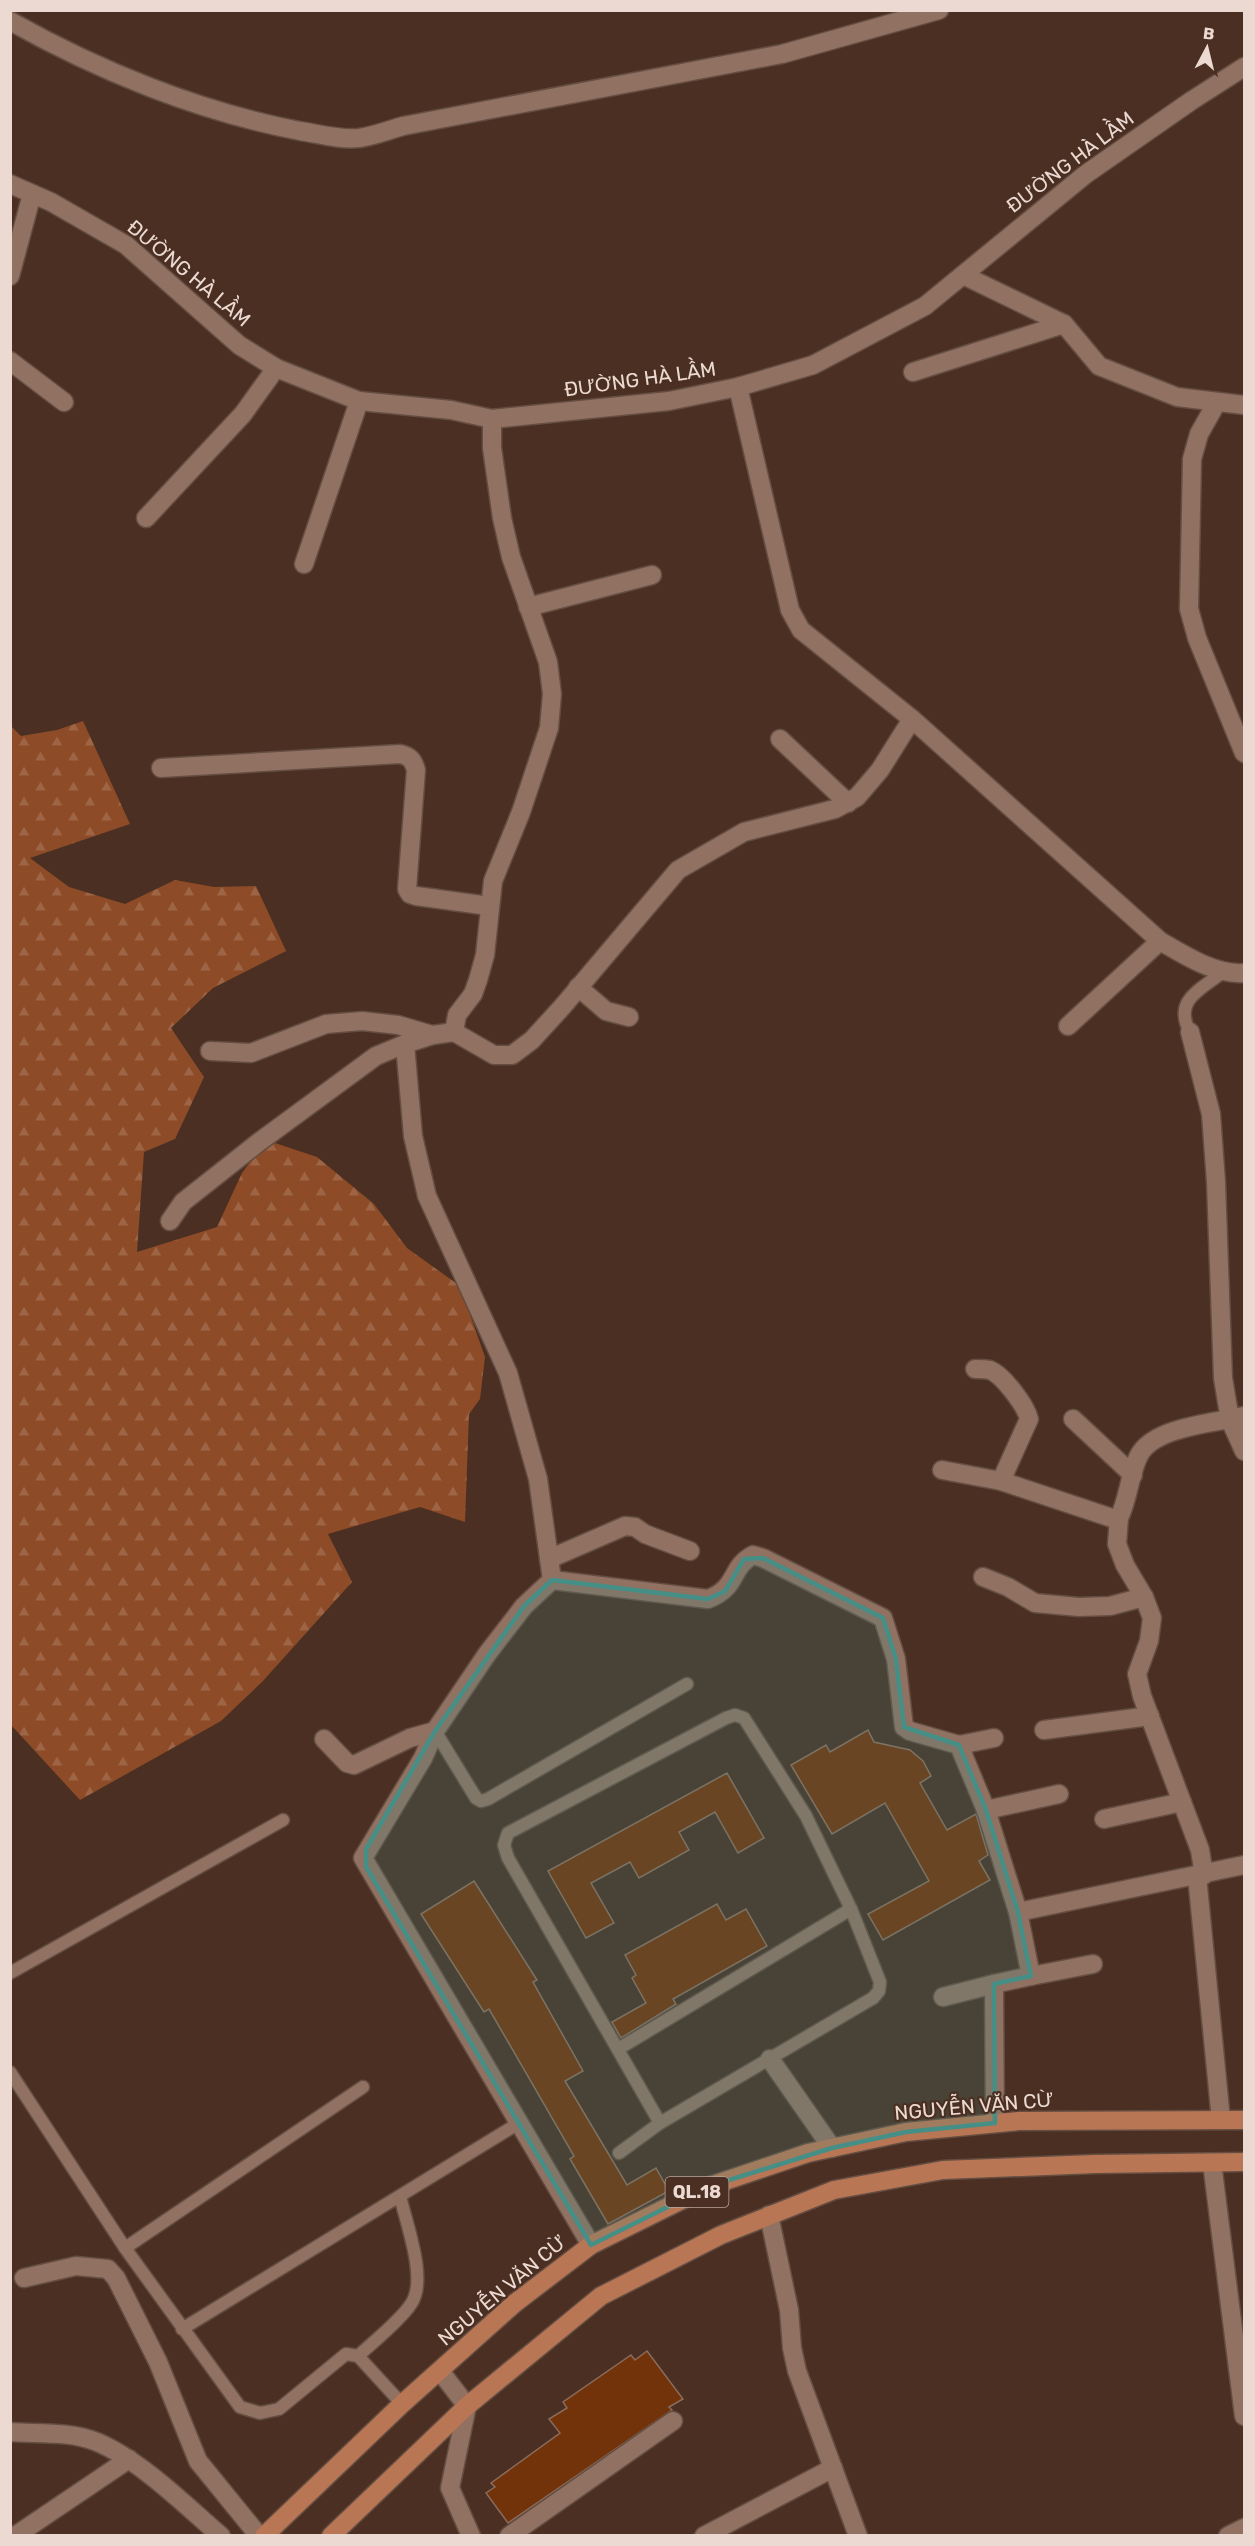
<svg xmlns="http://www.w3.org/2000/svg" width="1255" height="2546" font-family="Rubik,sans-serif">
	<defs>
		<pattern id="forest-firs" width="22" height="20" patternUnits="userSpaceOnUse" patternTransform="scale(1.5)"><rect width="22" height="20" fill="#8d4b27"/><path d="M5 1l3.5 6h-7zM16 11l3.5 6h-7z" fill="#9d6445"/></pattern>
	</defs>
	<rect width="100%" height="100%" fill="#4a2f22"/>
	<polygon fill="url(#forest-firs)" points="83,721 130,824 30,858 69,887 125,904 175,880 214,887 256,886 286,951 213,988 171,1028 204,1077 175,1139 144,1152 137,1252 217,1227 242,1173 266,1140 317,1157 374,1204 407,1248 460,1286 485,1357 480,1399 469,1414 465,1522 420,1507 328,1534 352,1582 262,1682 221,1721 80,1800 11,1725 11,726 21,736 57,730"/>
	<g fill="#72330b" stroke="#8a6c5c" stroke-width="1.5">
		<polygon points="868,1730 874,1742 910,1750 923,1761 931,1776 920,1783 947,1830 976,1814 988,1855 979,1861 990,1880 883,1940 868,1914 929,1881 885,1803 832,1834 791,1765 826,1745 830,1752"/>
		<polygon points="727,1773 764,1838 738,1853 715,1812 679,1832 689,1850 639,1878 630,1862 591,1883 614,1923 586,1938 548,1871"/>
		<polygon points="474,1881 537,1980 533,1982 583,2071 565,2081 627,2185 656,2168 669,2191 608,2224 570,2159 574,2156 489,2009 484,2012 421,1914"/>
		<polygon points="717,1904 726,1920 746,1909 767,1946 673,1999 676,2004 621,2038 612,2022 646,2003 632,1978 636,1975 625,1955"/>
		<polygon points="647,2351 683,2399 669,2407 672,2410 508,2523 486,2493 495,2487 491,2483 560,2433 549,2419 567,2408 563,2402 631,2355 635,2360"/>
	</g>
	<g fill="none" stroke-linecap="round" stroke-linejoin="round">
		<defs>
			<g id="service">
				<path d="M1190,1032C1172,999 1203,989 1224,971"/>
				<polyline points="435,1731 476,1798 481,1801 488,1799 687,1684"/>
				<polyline points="10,1973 283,1820"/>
				<polyline points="618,2049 851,1909"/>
				<polyline points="10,2072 125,2248 240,2407 260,2413 279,2409 346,2354 358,2356 402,2404"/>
				<polyline points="619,2153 660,2123 873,1998 879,1991 880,1982 851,1909 806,1816 744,1718 735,1715 726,1718 508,1833 504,1845 508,1858 660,2123"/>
				<polyline points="125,2248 363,2087"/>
				<polyline points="182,2329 519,2123"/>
				<path d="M358,2356C373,2342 400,2321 411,2304C428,2280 406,2223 400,2196"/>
			</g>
			<g id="minor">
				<path d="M10,21C99,71 200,112 300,131C319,134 340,140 359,138C374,136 389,130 403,126L782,54L939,10"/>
				<polyline points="963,275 1064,324 1099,366 1177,397 1244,405"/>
				<polyline points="10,276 32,194"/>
				<polyline points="10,361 64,402"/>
				<polyline points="913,372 1064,324"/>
				<path d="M738,387L790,610L801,630L912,719L1160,941C1184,955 1215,975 1244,973"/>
				<polyline points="1217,402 1199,434 1192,459 1189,609 1197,638 1244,753"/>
				<polyline points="492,419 492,448 502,518 511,557 548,662 552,694 549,728 521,812 493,881 485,955 478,980 473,994 457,1015 454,1032 433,1035 405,1044 413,1136 427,1196 508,1373 538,1479 552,1580 524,1606 487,1654 435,1731 423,1758 363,1858 591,2245"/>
				<polyline points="146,518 243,414 276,368"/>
				<polyline points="304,564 359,401"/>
				<polyline points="528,607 652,575"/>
				<polyline points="780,739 848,803"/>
				<path d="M161,768L400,754C410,756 413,760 416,770L407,889L410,894L416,896L489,906"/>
				<polyline points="578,987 606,1011 629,1017"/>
				<polyline points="1068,1026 1160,941"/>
				<polyline points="454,1032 494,1055 512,1055 532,1040 563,1006 678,870 744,832 835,809 857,797 880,770 912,719"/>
				<polyline points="1190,1032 1211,1114 1216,1182 1223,1378 1230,1420 1244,1451"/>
				<polyline points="210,1051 251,1053 326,1024 362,1021 398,1025 432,1035"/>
				<polyline points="170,1221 183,1202 259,1142 376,1056 405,1044"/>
				<path d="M975,1369C980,1369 986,1369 990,1370C1003,1375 1026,1406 1029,1419L1001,1481"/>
				<polyline points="1073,1419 1133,1475"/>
				<path d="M942,1470L1001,1481L1112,1518H1119C1129,1498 1130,1469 1141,1452C1159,1426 1216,1423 1244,1416"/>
				<polyline points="1119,1518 1117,1544 1125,1565 1144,1597 1152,1618 1149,1641 1137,1674 1142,1696 1200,1850 1204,1875"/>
				<polyline points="549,1559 625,1526 635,1527 645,1534 690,1551"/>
				<polyline points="983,1577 1008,1587 1035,1603 1079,1607 1110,1606 1144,1597"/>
				<path d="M552,1580L708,1599C738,1588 730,1567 753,1555L763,1558L883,1618L896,1659L904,1727L910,1731L959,1745L986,1810L1018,1912L1031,1976L994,1984L995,2123"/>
				<polyline points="1044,1730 1150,1716"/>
				<polyline points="324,1739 347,1763 354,1765 410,1738 435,1731"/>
				<polyline points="959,1745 994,1738"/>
				<polyline points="986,1810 1059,1794"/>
				<polyline points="1104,1819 1182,1802"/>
				<polyline points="1197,1876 1221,2120"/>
				<polyline points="1018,1912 1244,1865"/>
				<polyline points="1031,1976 1093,1964"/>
				<polyline points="943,1997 994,1984"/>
				<polyline points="770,2059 832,2148"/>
				<polyline points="1212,2163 1244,2416"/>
				<polyline points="769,2215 789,2310 792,2348 797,2371 858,2536"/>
				<polyline points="24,2278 76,2266 108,2269 116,2278 158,2362 198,2461 259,2536"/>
				<polyline points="440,2371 467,2406 450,2488 471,2536"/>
				<path d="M10,2432C39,2434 70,2431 97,2442C140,2460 185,2505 221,2536"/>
				<polyline points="15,2536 129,2459"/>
				<polyline points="509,2536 673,2421"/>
				<polyline points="704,2536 833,2468"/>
				<polyline points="1228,2536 1244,2528"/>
			</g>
			<polyline id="secondary" points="10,184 51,202 126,245 239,345 276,368 359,401 451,410 492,419 669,401 738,387 813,365 925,306 1086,174 1191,101 1244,67"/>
			<g id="primary">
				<polyline points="264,2536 402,2404 515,2303 591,2245 710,2186 808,2153 906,2132 1019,2121 1244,2120"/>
				<polyline points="331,2536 467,2406 601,2296 721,2235 834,2190 943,2170 1095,2164 1244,2162"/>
			</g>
		</defs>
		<use href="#service" stroke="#644d41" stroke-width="15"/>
		<use href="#minor" stroke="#644d41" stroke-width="21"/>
		<use href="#secondary" stroke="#644d41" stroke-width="21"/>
		<use href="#primary" stroke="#644d41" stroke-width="21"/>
		<use href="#service" stroke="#907162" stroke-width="12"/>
		<use href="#minor" stroke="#907162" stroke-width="18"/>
		<use href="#secondary" stroke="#907162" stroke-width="18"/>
		<use href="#primary" stroke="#b87654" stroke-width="18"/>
	</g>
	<path fill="#468f87" fill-opacity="0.2" stroke="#468f87" stroke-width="4.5" stroke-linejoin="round" d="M763,1558L883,1618L896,1659L904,1727L959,1745L986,1810L1018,1912L1031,1976L994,1984L995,2123L906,2132L832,2148L710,2186L591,2245L366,1867V1849L435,1731L524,1606L552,1580L708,1599L725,1591L744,1559Z"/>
	<g text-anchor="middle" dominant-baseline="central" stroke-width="4.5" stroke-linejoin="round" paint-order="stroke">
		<rect fill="#4a2f22" stroke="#bba79d" stroke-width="1.5" x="665.5" y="2177" width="63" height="30" rx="4.5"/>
		<g font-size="18" font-weight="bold" fill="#ecdad2">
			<text x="697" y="2192">QL.18</text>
		</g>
		<g font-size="20" fill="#ecdad2" stroke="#4a2f22">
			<text transform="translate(1070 162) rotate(-37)">ĐƯỜNG HÀ LẦM</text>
			<text transform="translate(189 273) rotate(40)">ĐƯỜNG HÀ LẦM</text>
			<text transform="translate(640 379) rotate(-8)">ĐƯỜNG HÀ LẦM</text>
			<text transform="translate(974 2106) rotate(-5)">NGUYỄN VĂN CỪ</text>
			<text transform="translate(502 2290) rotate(-40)">NGUYỄN VĂN CỪ</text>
		</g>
	</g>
	<rect width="1255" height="2546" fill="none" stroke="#ecdad2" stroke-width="24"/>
	<g transform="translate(1207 48) rotate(7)" stroke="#4a2f22" stroke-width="4.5" paint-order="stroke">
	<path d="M0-4.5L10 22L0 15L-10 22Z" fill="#ecdad2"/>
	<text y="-9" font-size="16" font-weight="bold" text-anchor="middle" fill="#ecdad2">B</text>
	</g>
</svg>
